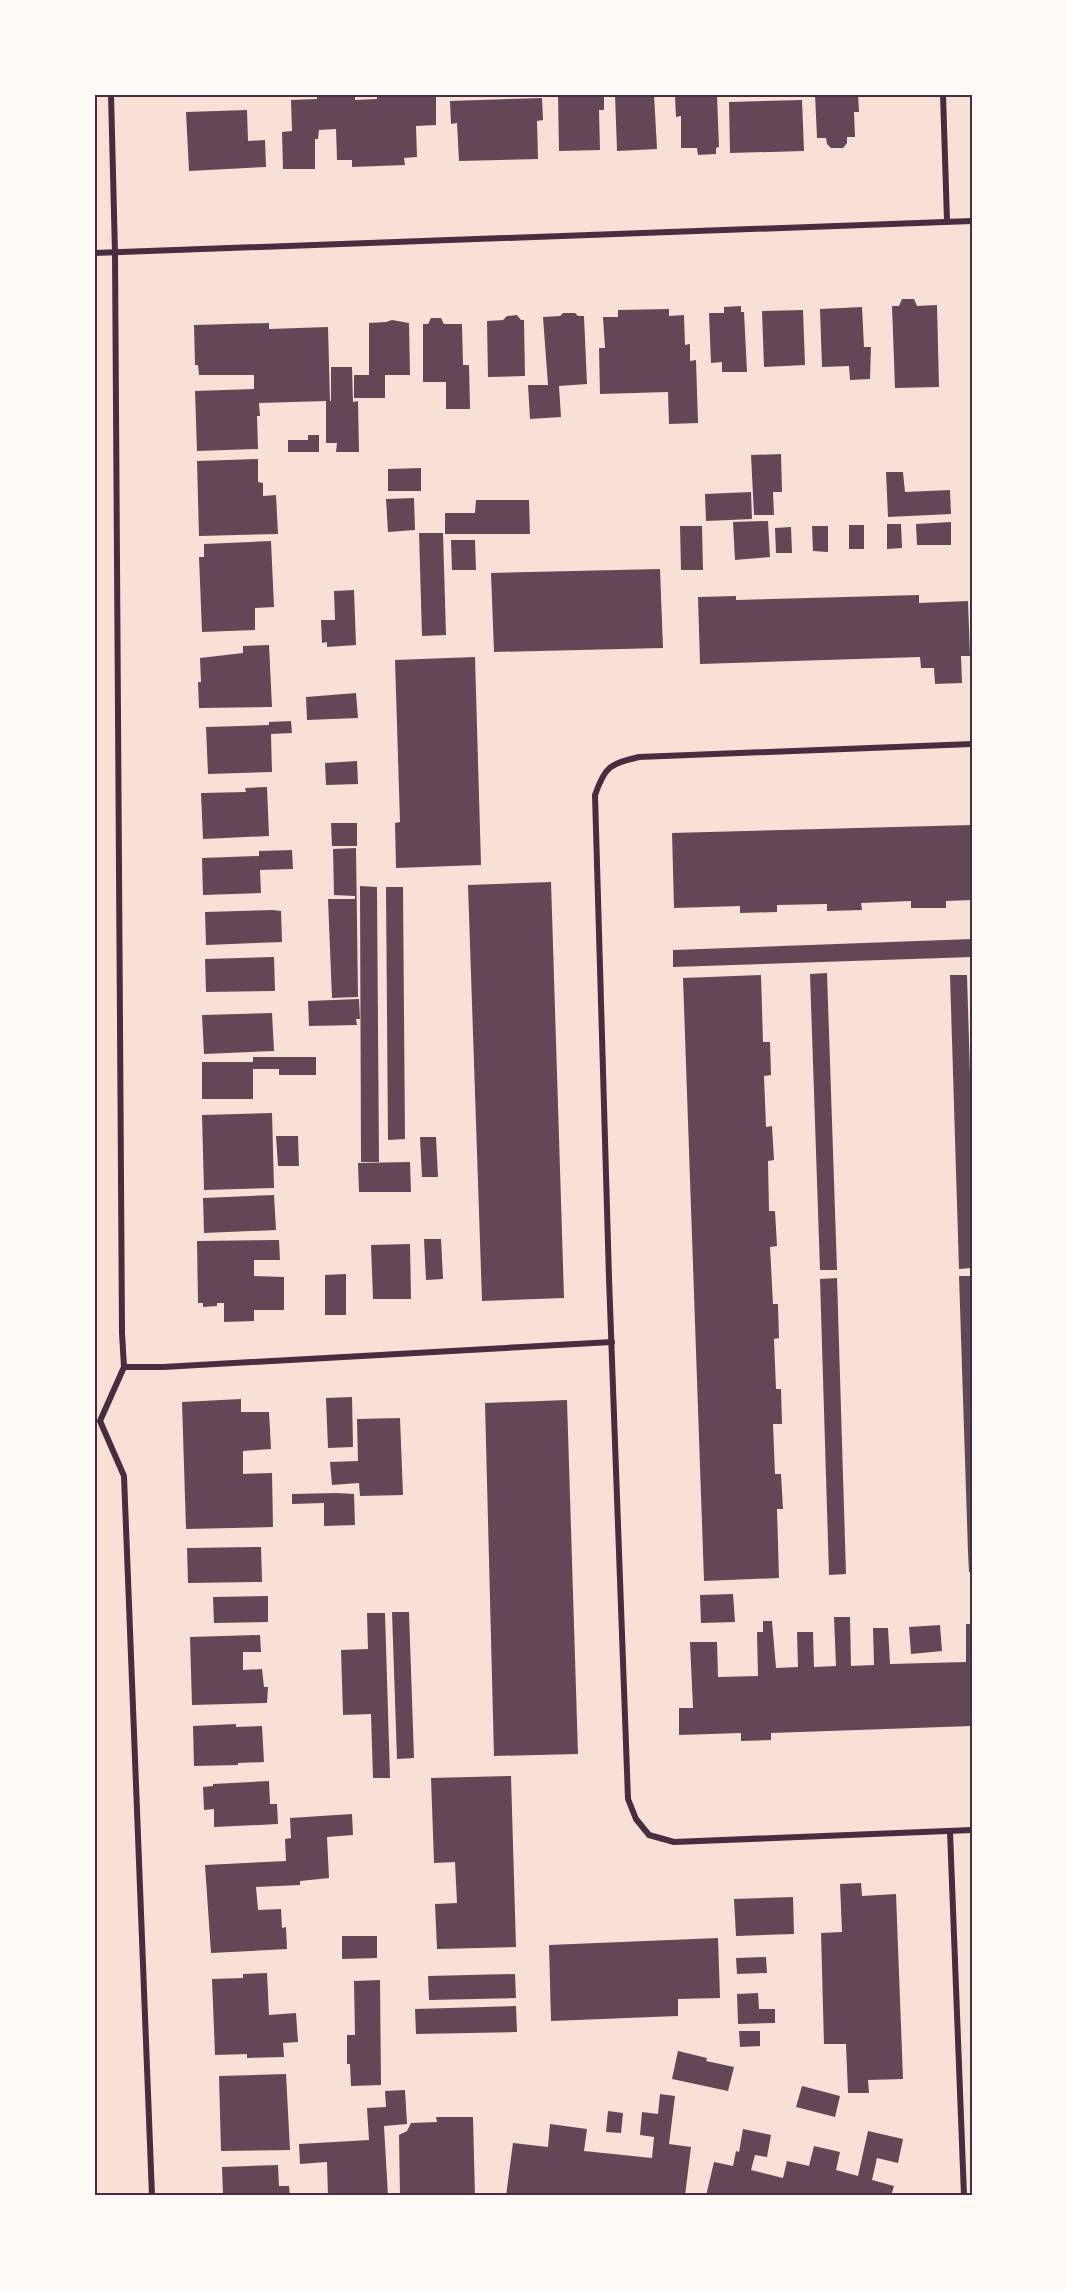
<svg xmlns="http://www.w3.org/2000/svg" width="1067" height="2290" font-family="Jost,sans-serif">
	<rect width="100%" height="100%" fill="#f7e1d7"/>
	<g fill="#644757">
		<polygon points="317,94 355,94 355,100 377,99 377,94 436,94 436,125 416,126 417,157 404,158 405,165 352,167 352,160 337,160 336,129 319,130 318,139 315,139 315,169 283,169 282,132 292,131 291,100 317,99"/>
		<polygon points="558,94 604,94 604,110 599,110 600,150 559,151"/>
		<polygon points="615,94 654,94 657,149 617,151"/>
		<polygon points="673,94 717,95 719,147 716,148 716,154 698,155 697,148 681,148 681,116 676,117 675,96"/>
		<polygon points="815,94 858,94 859,112 854,112 855,137 847,137 847,143 843,148 831,148 827,144 826,138 817,138"/>
		<polygon points="542,98 543,120 537,121 538,159 459,161 457,123 451,124 450,101"/>
		<polygon points="802,100 804,151 730,153 729,102"/>
		<polygon points="247,110 248,141 265,140 266,167 189,171 186,112"/>
		<polygon points="902,299 914,299 917,306 937,305 939,387 895,388 892,306 899,306"/>
		<polygon points="741,306 741,312 744,312 747,372 722,372 722,362 711,363 709,313 724,313 724,307"/>
		<polygon points="862,307 864,347 871,347 870,379 850,380 849,366 822,367 820,309"/>
		<polygon points="669,309 669,316 684,315 685,345 690,344 690,361 696,360 698,423 669,424 668,392 600,394 599,348 605,348 603,317 618,317 618,310"/>
		<polygon points="803,310 805,365 764,367 762,311"/>
		<polygon points="563,313 575,313 578,316 584,316 587,384 559,386 561,417 530,419 528,385 548,385 543,317 560,316"/>
		<polygon points="517,315 521,320 524,320 525,376 488,377 487,321 503,320 507,316"/>
		<polygon points="431,318 441,318 444,324 462,324 463,365 469,365 470,409 446,409 446,382 423,382 423,324 428,324"/>
		<polygon points="392,320 409,323 410,375 385,375 385,398 354,398 354,375 369,375 369,323 386,322"/>
		<polygon points="269,323 269,329 328,327 330,401 331,401 331,367 352,367 353,402 358,401 359,452 336,452 337,443 326,443 326,401 259,403 260,416 257,416 258,449 197,451 195,391 254,389 254,375 199,375 198,365 195,365 194,325"/>
		<polygon points="308,435 319,435 319,452 288,452 288,440 308,440"/>
		<polygon points="781,454 782,492 773,492 774,515 754,515 751,455"/>
		<polygon points="258,459 258,482 263,483 263,496 276,495 278,534 199,536 197,461"/>
		<polygon points="421,468 421,491 388,491 388,469"/>
		<polygon points="886,472 903,472 905,492 950,490 951,514 888,517"/>
		<polygon points="751,492 752,519 706,521 705,494"/>
		<polygon points="414,498 415,530 388,532 386,499"/>
		<polygon points="476,500 529,500 530,534 445,534 445,513 475,513"/>
		<polygon points="768,521 770,557 735,560 733,522"/>
		<polygon points="951,522 951,545 917,545 916,524"/>
		<polygon points="887,524 901,524 902,548 887,549"/>
		<rect x="849" y="525" width="15" height="24"/>
		<polygon points="680,526 702,526 703,570 681,570"/>
		<polygon points="812,526 828,526 828,552 813,551"/>
		<polygon points="791,527 792,553 776,553 775,528"/>
		<polygon points="419,533 443,533 446,635 422,636"/>
		<polygon points="451,540 475,540 476,570 452,570"/>
		<polygon points="271,541 274,607 255,608 255,630 202,632 199,557 204,557 204,544"/>
		<polygon points="660,569 663,648 494,652 491,573"/>
		<polygon points="354,590 356,645 327,647 327,642 322,643 321,620 335,620 334,591"/>
		<polygon points="919,595 919,603 968,601 970,656 961,656 962,683 935,684 934,668 921,668 920,657 700,664 698,597 736,596 736,600"/>
		<polygon points="269,645 272,707 199,708 198,682 201,682 200,658 243,653 243,646"/>
		<polygon points="475,657 481,865 396,868 395,823 400,822 395,660"/>
		<polygon points="356,693 358,718 307,720 306,697"/>
		<polygon points="291,721 292,733 271,734 272,772 208,774 206,727 269,725 269,722"/>
		<polygon points="357,761 358,784 326,785 325,763"/>
		<polygon points="267,787 269,836 203,839 201,793 246,792 245,788"/>
		<polygon points="331,823 357,823 357,846 332,846"/>
		<polygon points="972,825 972,900 946,901 946,908 911,908 911,901 861,903 862,910 827,911 827,904 777,905 777,912 740,913 740,906 674,908 672,833"/>
		<polygon points="356,848 358,997 332,998 328,899 355,899 355,896 334,895 333,849"/>
		<polygon points="292,850 293,869 260,870 261,893 203,895 202,858 259,856 259,851"/>
		<polygon points="551,882 564,1298 482,1301 468,885"/>
		<polygon points="360,886 377,887 379,1162 361,1162"/>
		<polygon points="386,887 403,887 405,1139 388,1140"/>
		<polygon points="273,910 281,911 282,942 206,945 205,912"/>
		<polygon points="972,939 972,957 673,967 673,950"/>
		<polygon points="274,957 275,991 206,992 205,959"/>
		<polygon points="827,973 837,1270 820,1270 810,974"/>
		<polygon points="761,975 763,1042 770,1042 771,1075 764,1076 766,1127 772,1126 774,1160 768,1161 769,1211 775,1211 777,1246 770,1247 773,1304 778,1304 779,1338 774,1339 776,1389 781,1389 782,1424 773,1424 775,1474 781,1474 783,1509 777,1509 779,1578 704,1581 683,978"/>
		<polygon points="950,975 967,975 972,1140 972,1268 959,1269"/>
		<polygon points="359,999 360,1019 356,1019 357,1025 309,1026 308,1001"/>
		<polygon points="272,1013 274,1051 204,1054 202,1015"/>
		<polygon points="253,1057 316,1057 316,1075 279,1075 279,1069 253,1069 253,1099 202,1099 202,1062 253,1062"/>
		<polygon points="272,1113 274,1188 204,1190 202,1115"/>
		<polygon points="276,1136 298,1136 299,1166 278,1166"/>
		<polygon points="420,1137 436,1137 438,1177 422,1177"/>
		<polygon points="410,1162 411,1192 359,1192 358,1163"/>
		<polygon points="274,1195 276,1230 204,1233 203,1198"/>
		<polygon points="424,1239 441,1239 443,1279 426,1280"/>
		<polygon points="279,1240 280,1260 254,1260 254,1276 284,1277 284,1310 254,1310 254,1321 224,1322 224,1303 217,1303 217,1306 203,1307 203,1303 198,1303 197,1241"/>
		<polygon points="410,1244 411,1299 373,1299 371,1245"/>
		<polygon points="346,1274 346,1315 325,1315 325,1275"/>
		<polygon points="959,1276 972,1276 972,1572 969,1572 968,1552"/>
		<polygon points="837,1278 846,1574 829,1575 820,1279"/>
		<polygon points="352,1397 353,1447 328,1448 326,1398"/>
		<polygon points="241,1399 241,1412 269,1412 271,1449 243,1451 243,1474 272,1473 273,1527 186,1529 182,1402"/>
		<polygon points="567,1400 578,1754 494,1756 485,1403"/>
		<polygon points="400,1418 403,1495 360,1496 359,1483 332,1485 330,1462 358,1461 357,1419"/>
		<polygon points="337,1493 354,1494 355,1525 324,1526 324,1503 292,1504 292,1494"/>
		<polygon points="261,1547 262,1582 188,1583 187,1548"/>
		<polygon points="733,1594 735,1622 701,1623 700,1595"/>
		<polygon points="268,1596 268,1622 214,1623 213,1597"/>
		<polygon points="392,1612 409,1612 414,1758 397,1759"/>
		<polygon points="367,1613 385,1613 390,1778 373,1778 371,1714 343,1715 341,1650 368,1649"/>
		<polygon points="834,1617 850,1617 851,1666 874,1665 873,1628 888,1628 890,1664 966,1662 966,1624 972,1624 972,1726 771,1733 771,1740 741,1741 741,1733 679,1735 679,1708 693,1708 690,1642 717,1642 718,1677 758,1676 757,1632 763,1632 763,1621 772,1621 776,1668 798,1667 797,1632 813,1632 814,1667 836,1666"/>
		<polygon points="940,1625 942,1651 911,1654 909,1627"/>
		<polygon points="260,1635 261,1652 243,1652 243,1670 262,1669 264,1687 268,1687 267,1703 192,1705 190,1637"/>
		<polygon points="236,1724 236,1727 262,1726 264,1762 238,1763 238,1765 194,1766 193,1726"/>
		<polygon points="511,1776 516,1947 437,1949 435,1904 457,1903 455,1862 434,1863 431,1778"/>
		<polygon points="269,1781 270,1804 277,1804 278,1824 214,1827 214,1809 204,1810 203,1787 213,1786 213,1784"/>
		<polygon points="352,1814 353,1835 327,1837 329,1878 300,1881 300,1885 256,1887 258,1910 281,1909 282,1928 286,1927 287,1949 211,1953 205,1865 286,1861 285,1839 291,1838 290,1818"/>
		<polygon points="861,1883 862,1896 896,1894 903,2079 868,2080 869,2093 848,2093 846,2044 824,2044 821,1933 842,1932 840,1884"/>
		<polygon points="793,1897 794,1934 736,1936 734,1899"/>
		<polygon points="342,1936 377,1936 377,1958 342,1959"/>
		<polygon points="718,1938 720,1998 678,1999 678,2016 551,2021 549,1945"/>
		<polygon points="766,1957 767,1973 737,1974 736,1958"/>
		<polygon points="267,1973 269,2015 296,2013 298,2042 283,2043 284,2057 247,2058 247,2054 215,2055 212,1979 243,1978 243,1974"/>
		<polygon points="515,1974 516,1998 429,2000 428,1976"/>
		<polygon points="380,1980 381,2085 351,2086 350,2064 347,2064 347,2035 355,2035 354,1981"/>
		<polygon points="758,1993 759,2009 775,2009 775,2023 738,2024 737,1994"/>
		<polygon points="516,2006 517,2032 416,2034 415,2009"/>
		<polygon points="739,2031 760,2031 760,2046 740,2047"/>
		<polygon points="678,2051 707,2058 706,2061 734,2067 728,2091 672,2079"/>
		<polygon points="286,2074 290,2150 221,2151 219,2076"/>
		<polygon points="802,2086 840,2096 835,2117 796,2107"/>
		<polygon points="405,2090 407,2124 384,2126 388,2196 328,2196 327,2162 300,2164 299,2144 369,2140 367,2108 386,2107 385,2091"/>
		<polygon points="660,2094 675,2096 669,2144 691,2147 685,2196 506,2196 513,2143 548,2147 550,2124 587,2129 584,2151 652,2158 654,2137 640,2135 642,2112 658,2114"/>
		<polygon points="608,2111 623,2113 621,2133 606,2132"/>
		<polygon points="436,2117 473,2117 475,2196 400,2196 399,2135 407,2131 411,2123 437,2122"/>
		<polygon points="743,2129 771,2135 767,2157 755,2155 751,2170 783,2178 787,2161 809,2166 814,2146 840,2152 836,2170 858,2176 868,2131 903,2139 898,2163 877,2158 872,2180 894,2186 891,2196 706,2196 714,2162 733,2166 736,2151 739,2152"/>
		<polygon points="278,2165 279,2186 289,2186 290,2196 223,2196 222,2167"/>
	</g>
	<g fill="none" stroke-linecap="round" stroke-linejoin="round">
		<g stroke="#4a2c40" stroke-width="6">
			<polyline points="111,94 115,253 122,1333 124,1367 100,1421 124,1476 152,2196"/>
			<polyline points="943,94 947,221"/>
			<polyline points="94,253 972,221"/>
			<path d="M972,744L639,757C610,764 605,766 595,795L609,1278L628,1799L636,1819L649,1835L674,1842L972,1830"/>
			<polyline points="124,1367 163,1367 612,1342"/>
			<polyline points="950,1831 964,2196"/>
		</g>
	</g>
	<rect width="1067" height="2290" fill="none" stroke="#fffaf5" stroke-width="192"/>
	<rect x="96" y="96" width="875" height="2098" fill="none" stroke="#4a2c40" stroke-width="2"/>
</svg>
